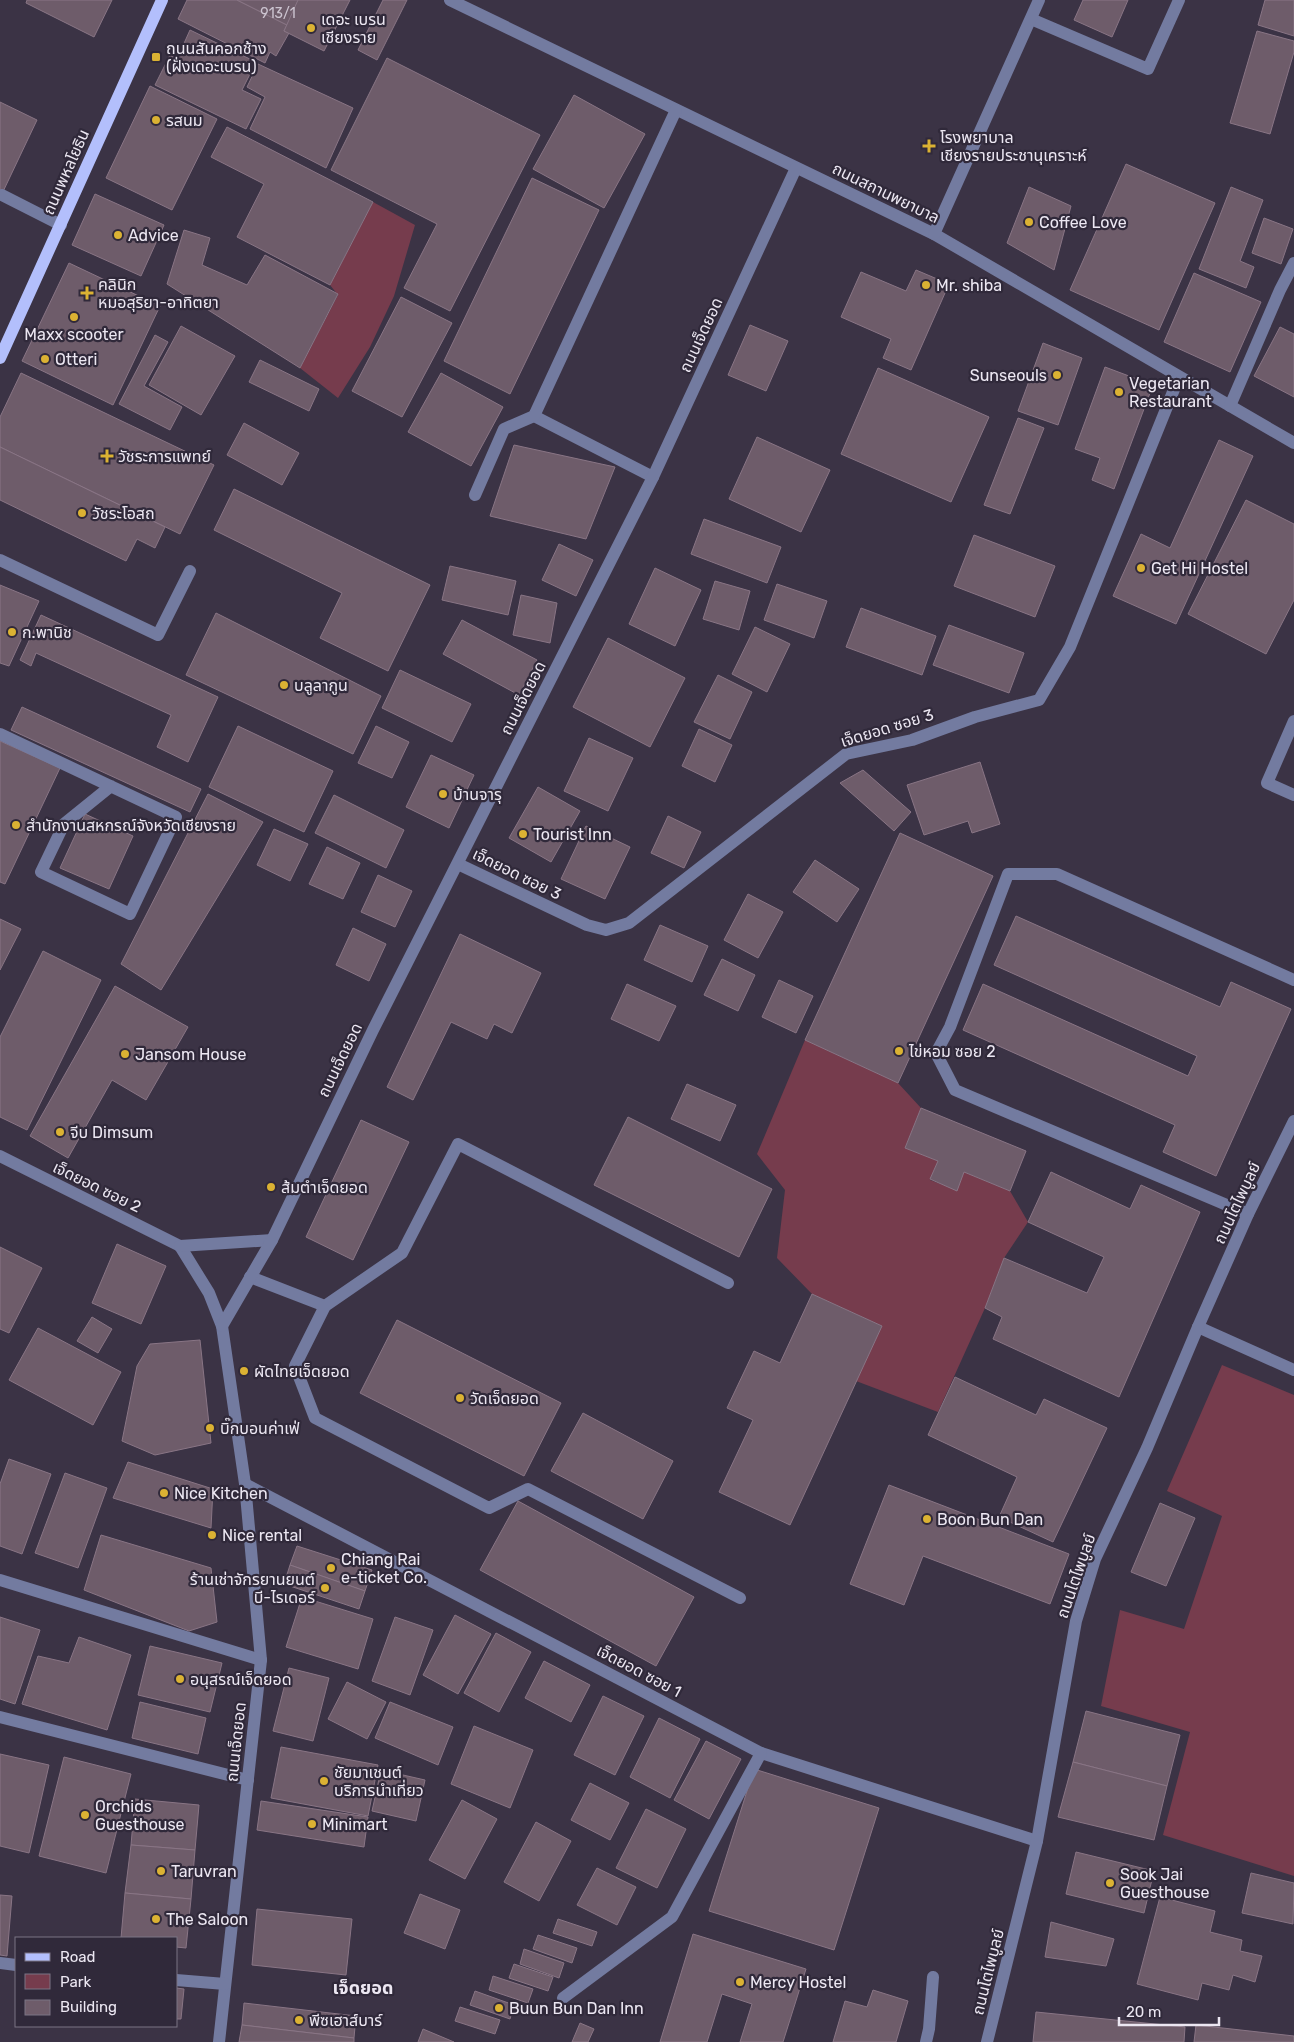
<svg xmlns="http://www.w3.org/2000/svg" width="1294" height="2042" font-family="Rubik,'Noto Sans Thai',sans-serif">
	<rect width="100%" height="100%" fill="#3b3345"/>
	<g fill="#763c4d">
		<polygon points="373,202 415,225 394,296 370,347 338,398 300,368 338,295 330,285"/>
		<polygon points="805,1040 898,1083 921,1108 905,1148 938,1161 930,1180 957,1190 964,1172 1010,1191 1028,1222 1004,1258 985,1308 938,1412 856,1381 882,1326 812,1294 777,1258 785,1190 757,1154"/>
		<polygon points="1222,1365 1294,1395 1294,1876 1163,1835 1190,1732 1101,1706 1120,1610 1184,1629 1222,1516 1167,1491"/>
	</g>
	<g fill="#6e5c6a" stroke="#897585">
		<polygon points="27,0 112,0 94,37 26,3"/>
		<polygon points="187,0 237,0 287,25 284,31 289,33 276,56 270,52 265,63 178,19"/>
		<polygon points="237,0 298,0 299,1 287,25"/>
		<polygon points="298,0 350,0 324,51 284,31"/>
		<polygon points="383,0 407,0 377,60 358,50"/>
		<polygon points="1083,0 1128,0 1112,37 1074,20"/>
		<polygon points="1265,0 1294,0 1294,36 1258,25"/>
		<polygon points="190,30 256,62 242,90 261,99 246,129 155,85 170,55 177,59"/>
		<polygon points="1257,31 1294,41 1294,52 1270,134 1230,123"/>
		<polygon points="387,58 540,135 450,311 404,288 437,224 331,170"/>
		<polygon points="258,64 353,108 326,168 250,129 265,97 247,87"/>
		<polygon points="150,86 217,119 172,210 106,178"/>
		<polygon points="574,95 645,134 604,208 533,169"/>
		<polygon points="0,102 37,120 0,198"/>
		<polygon points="227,127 373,202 330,285 237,237 264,184 211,157"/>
		<polygon points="1126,164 1215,203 1159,330 1070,290"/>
		<polygon points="532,178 599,210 510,394 444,361"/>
		<polygon points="1029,187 1071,206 1054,270 1007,243"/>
		<polygon points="1231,187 1263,200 1240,261 1254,267 1246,288 1199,269"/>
		<polygon points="95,194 164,225 141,276 72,245"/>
		<polygon points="1264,218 1293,229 1281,264 1252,253"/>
		<polygon points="184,230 210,238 202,265 247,285 265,255 338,294 300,368 167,284"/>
		<polygon points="69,263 160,306 113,405 22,361"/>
		<polygon points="916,270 949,284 911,370 883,358 891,339 841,317 861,272 906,291"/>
		<polygon points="1194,273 1261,302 1230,372 1164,342"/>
		<polygon points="401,297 452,323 402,417 352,391"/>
		<polygon points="750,325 788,341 766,391 728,375"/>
		<polygon points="181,326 235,356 201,415 149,385"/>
		<polygon points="1280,327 1294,334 1294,397 1254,376"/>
		<polygon points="155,335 168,342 144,386 182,407 170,430 119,404"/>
		<polygon points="1043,343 1082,358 1058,425 1018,411"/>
		<polygon points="260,360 319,389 309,411 249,382"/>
		<polygon points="1105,367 1153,385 1114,489 1092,480 1100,458 1075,449"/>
		<polygon points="878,368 989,417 951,502 841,454"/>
		<polygon points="21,373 214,465 180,534 0,447 0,417"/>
		<polygon points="441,373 503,407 471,466 408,432"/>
		<polygon points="1018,418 1044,428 1010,514 984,505"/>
		<polygon points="244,423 299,453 282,485 227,455"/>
		<polygon points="757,437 830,470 801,532 729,499"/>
		<polygon points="1219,440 1253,456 1176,624 1113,596 1141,534 1170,548"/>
		<polygon points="514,445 615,467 586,539 490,516"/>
		<polygon points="0,447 165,527 155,548 137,539 126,561 0,500"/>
		<polygon points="234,489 430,585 388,671 320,638 342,593 214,530"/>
		<polygon points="1246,500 1294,524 1294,600 1266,654 1188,614"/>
		<polygon points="704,519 781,547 767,583 691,554"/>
		<polygon points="974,535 1055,566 1035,617 954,586"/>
		<polygon points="559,544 593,560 576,596 542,580"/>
		<polygon points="450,566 516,581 508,615 442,600"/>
		<polygon points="655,568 701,590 675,646 629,624"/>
		<polygon points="715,581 750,591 739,630 703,619"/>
		<polygon points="777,584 827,601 814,638 764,620"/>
		<polygon points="0,585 39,601 9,666 0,663"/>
		<polygon points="521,595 557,603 550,643 513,635"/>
		<polygon points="861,608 936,636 922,675 846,647"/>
		<polygon points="216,613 381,696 353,754 186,675"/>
		<polygon points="41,615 218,697 188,762 157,747 171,715 36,653 31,666 20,660"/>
		<polygon points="462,620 537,660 519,695 443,654"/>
		<polygon points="949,625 1024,653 1009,693 933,665"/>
		<polygon points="755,627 790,644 767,692 732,674"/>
		<polygon points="608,638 685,678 650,747 573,707"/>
		<polygon points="400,670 471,704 452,742 382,708"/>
		<polygon points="718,675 752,692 730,739 694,722"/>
		<polygon points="22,707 201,789 190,812 11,730"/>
		<polygon points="238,726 333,771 304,832 209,787"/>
		<polygon points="376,726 409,742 392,778 358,763"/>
		<polygon points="699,729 732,745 715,782 682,766"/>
		<polygon points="589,738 633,758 608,811 564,791"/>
		<polygon points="0,741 60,768 5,884 0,882"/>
		<polygon points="431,755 474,775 449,828 406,807"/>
		<polygon points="980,762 1000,824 972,833 968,821 924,835 907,785"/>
		<polygon points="863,770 911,812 894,831 840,783"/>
		<polygon points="538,787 580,811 551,862 509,838"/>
		<polygon points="208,794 263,822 161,990 121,964"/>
		<polygon points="334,795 404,830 386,868 315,833"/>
		<polygon points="85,814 133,836 109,889 60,868"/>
		<polygon points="668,816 701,832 684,868 651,853"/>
		<polygon points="586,826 630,847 605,899 561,879"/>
		<polygon points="274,829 308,844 290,881 257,865"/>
		<polygon points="900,833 993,876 898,1083 805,1040"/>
		<polygon points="327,847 360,863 343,899 309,884"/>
		<polygon points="815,860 859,889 837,922 793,892"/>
		<polygon points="378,875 412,891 395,927 361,912"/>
		<polygon points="748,894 783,912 758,958 724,940"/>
		<polygon points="1016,916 1220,1007 1231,982 1291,1009 1216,1176 1163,1152 1175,1125 963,1030 983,984 1188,1076 1197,1056 994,965"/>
		<polygon points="0,919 21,929 0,970"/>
		<polygon points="660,925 708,946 692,982 644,960"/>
		<polygon points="353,928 386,944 369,981 336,965"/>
		<polygon points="460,934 541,973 512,1033 494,1024 487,1039 451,1022 413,1100 387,1087"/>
		<polygon points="43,951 101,980 27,1130 0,1117 0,1037"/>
		<polygon points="722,959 755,975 738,1011 704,995"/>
		<polygon points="779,980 813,996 796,1033 762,1017"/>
		<polygon points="627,984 676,1006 659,1041 611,1019"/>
		<polygon points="115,986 188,1027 146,1100 112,1080 68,1158 30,1136"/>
		<polygon points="687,1084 736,1105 720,1141 671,1119"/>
		<polygon points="921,1108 1026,1151 1010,1191 964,1172 957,1191 930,1179 938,1161 905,1148"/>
		<polygon points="628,1117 772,1189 739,1257 594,1185"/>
		<polygon points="361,1120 409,1142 353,1260 306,1237"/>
		<polygon points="1051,1172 1130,1209 1141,1185 1200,1212 1119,1397 993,1339 1002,1317 985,1308 1004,1258 1087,1293 1104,1257 1028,1222"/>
		<polygon points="117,1244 166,1266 141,1324 92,1303"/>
		<polygon points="0,1247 42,1268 9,1333 0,1329"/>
		<polygon points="812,1294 882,1326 790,1525 719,1492 753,1420 727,1408 754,1351 780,1363"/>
		<polygon points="92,1317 112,1329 98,1353 77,1341"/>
		<polygon points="397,1320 561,1403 524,1476 360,1393"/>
		<polygon points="38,1328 121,1372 93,1425 9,1380"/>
		<polygon points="200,1340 211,1443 155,1455 122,1441 137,1366 150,1344"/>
		<polygon points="955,1377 1036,1415 1044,1399 1107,1428 1053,1542 999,1517 1017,1477 928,1435"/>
		<polygon points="583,1413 673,1461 643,1519 551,1471"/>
		<polygon points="9,1459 51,1474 22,1554 0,1546 0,1484"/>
		<polygon points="128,1462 213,1489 211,1528 113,1498"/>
		<polygon points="65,1473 107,1488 78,1568 35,1553"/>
		<polygon points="889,1485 1069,1554 1050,1604 923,1556 904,1605 850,1584"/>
		<polygon points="518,1501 694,1597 656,1666 480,1570"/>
		<polygon points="1160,1503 1195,1518 1166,1586 1131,1572"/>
		<polygon points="101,1535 211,1568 217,1622 189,1631 84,1590"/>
		<polygon points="297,1546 372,1570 365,1591 290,1565"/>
		<polygon points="290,1565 365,1591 359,1609 284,1584"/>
		<polygon points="302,1597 373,1619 358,1669 286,1647"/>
		<polygon points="455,1615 491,1634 458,1694 423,1675"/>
		<polygon points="0,1617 40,1630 15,1704 0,1699"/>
		<polygon points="395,1617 433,1630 410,1695 372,1681"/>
		<polygon points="496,1633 531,1652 499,1712 464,1693"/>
		<polygon points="79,1637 131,1655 107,1730 22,1704 38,1656 69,1663"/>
		<polygon points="150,1646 222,1663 210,1712 138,1695"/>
		<polygon points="544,1661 590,1685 571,1722 525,1698"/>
		<polygon points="289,1668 329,1678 313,1741 273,1731"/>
		<polygon points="347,1682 386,1702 367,1739 328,1719"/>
		<polygon points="603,1696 644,1716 615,1775 574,1755"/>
		<polygon points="140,1702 206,1718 198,1754 132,1738"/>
		<polygon points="390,1702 453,1727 438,1765 375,1738"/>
		<polygon points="1086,1711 1180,1735 1167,1786 1073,1762"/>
		<polygon points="659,1718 700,1739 670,1798 630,1777"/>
		<polygon points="474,1726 533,1750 510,1808 451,1784"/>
		<polygon points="706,1741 741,1759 709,1819 674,1800"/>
		<polygon points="281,1747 378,1765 368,1816 271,1798"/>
		<polygon points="0,1754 49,1765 29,1853 0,1846"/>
		<polygon points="64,1757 131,1774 106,1873 39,1856"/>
		<polygon points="1073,1762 1167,1786 1154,1840 1058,1817"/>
		<polygon points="754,1769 879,1808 834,1950 709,1911"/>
		<polygon points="381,1770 425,1780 416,1821 372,1811"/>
		<polygon points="590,1783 629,1803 610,1840 571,1820"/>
		<polygon points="135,1799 199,1805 195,1850 131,1845"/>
		<polygon points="462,1800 497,1819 465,1879 429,1860"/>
		<polygon points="261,1801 368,1817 364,1847 257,1830"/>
		<polygon points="646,1809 686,1829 657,1888 616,1868"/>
		<polygon points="536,1822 571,1841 539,1901 504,1882"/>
		<polygon points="131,1845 195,1850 191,1899 125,1893"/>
		<polygon points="1076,1852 1154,1871 1144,1913 1066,1894"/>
		<polygon points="597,1868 636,1887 617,1925 577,1905"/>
		<polygon points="1251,1873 1294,1883 1293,1924 1242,1913"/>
		<polygon points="125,1893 191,1899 186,1948 176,1947 176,1938 121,1938"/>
		<polygon points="420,1894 460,1910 445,1949 404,1933"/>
		<polygon points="0,1895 12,1896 7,1956 0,1955"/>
		<polygon points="1160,1897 1215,1911 1210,1932 1242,1940 1240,1951 1262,1956 1255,1982 1233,1975 1229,1990 1202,1983 1198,2000 1137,1984"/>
		<polygon points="257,1909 352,1919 346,1975 252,1965"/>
		<polygon points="558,1919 597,1932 592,1946 553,1933"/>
		<polygon points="1051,1922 1114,1939 1106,1966 1045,1957"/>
		<polygon points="693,1934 806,1969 783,2042 740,2042 752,2004 722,1994 707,2042 660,2042"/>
		<polygon points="538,1935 577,1948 572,1963 533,1949"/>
		<polygon points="524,1949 564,1963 559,1978 520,1964"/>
		<polygon points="514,1964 553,1977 548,1991 509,1978"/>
		<polygon points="493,1976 533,1989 528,2003 489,1990"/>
		<polygon points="176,1988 184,1989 181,2019 176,2019"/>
		<polygon points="873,1990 908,2001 896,2042 833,2042 845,2001 867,2007"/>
		<polygon points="475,1991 514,2005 510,2019 470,2005"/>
		<polygon points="244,2003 356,2016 354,2038 242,2025"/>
		<polygon points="460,2007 500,2020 495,2034 455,2021"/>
		<polygon points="1036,2012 1185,2027 1184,2042 1033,2042"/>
		<polygon points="580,2023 594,2029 588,2042 572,2042"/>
		<polygon points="242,2025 354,2038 354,2042 239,2042"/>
		<polygon points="1196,2025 1294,2036 1294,2042 1194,2042"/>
		<polygon points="423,2029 454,2042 418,2042"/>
	</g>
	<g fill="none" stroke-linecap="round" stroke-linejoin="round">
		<g stroke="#737ba0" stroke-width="12">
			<polyline points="450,0 934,234 1294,443"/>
			<polyline points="1031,19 1148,69 1179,0"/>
			<polyline points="2,195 61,225"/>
			<polyline points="934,234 1039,0"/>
			<polyline points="1230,406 1280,290 1294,263"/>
			<polyline points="534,416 653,477"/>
			<polyline points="475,495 504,429 534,416 676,110"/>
			<polyline points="0,560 158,635 190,571"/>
			<polyline points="1294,721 1267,783 1294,795"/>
			<polyline points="0,734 176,817 130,914 41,872 64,824 111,786"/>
			<polyline points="458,864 587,925 606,930 629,923 846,754 912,740 975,717 1039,700 1070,647 1179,377"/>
			<polyline points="0,1156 180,1246"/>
			<polyline points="1248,1214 955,1090 936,1053 950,1027 1008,874 1057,874 1294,980"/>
			<polyline points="180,1246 209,1293 222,1326 245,1484 261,1660 219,2042"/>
			<polyline points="180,1246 272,1240"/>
			<polyline points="250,1277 325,1306"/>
			<polyline points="728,1283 458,1144 402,1253 325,1306 295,1366 315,1418 489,1508 528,1489 740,1598"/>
			<polyline points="222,1326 272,1240 373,1030 653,477 796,168"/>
			<polyline points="1198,1327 1294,1370"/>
			<polyline points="245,1484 761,1753 1037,1841"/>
			<polyline points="0,1580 261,1660"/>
			<polyline points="0,1717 248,1780"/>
			<polyline points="0,1963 16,1965"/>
			<polyline points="176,1980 225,1984"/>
			<polyline points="563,1998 672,1917 761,1753"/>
			<polyline points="926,2042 929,2029 933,1977"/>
			<polyline points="987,2042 1037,1841 1076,1621 1095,1559 1147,1448 1198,1327 1248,1214 1294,1121"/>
		</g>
		<polyline stroke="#b3bffc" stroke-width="12" points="0,358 162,0"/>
	</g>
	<g fill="#dbb233" stroke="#30293a" stroke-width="2">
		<circle cx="311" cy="28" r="5"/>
		<rect x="151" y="52" width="10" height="10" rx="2.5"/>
		<circle cx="156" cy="120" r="5"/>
		<path d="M926.5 138.5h5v5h5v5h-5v5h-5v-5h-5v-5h5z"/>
		<circle cx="1029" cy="222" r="5"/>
		<circle cx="118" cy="235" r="5"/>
		<circle cx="926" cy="285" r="5"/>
		<path d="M84.5 285.5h5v5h5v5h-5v5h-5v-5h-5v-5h5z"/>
		<circle cx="74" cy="317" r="5"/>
		<circle cx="45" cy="359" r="5"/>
		<circle cx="1057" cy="375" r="5"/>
		<circle cx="1119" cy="392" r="5"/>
		<path d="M104.5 448.5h5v5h5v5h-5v5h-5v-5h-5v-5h5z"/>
		<circle cx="82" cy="513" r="5"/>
		<circle cx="1141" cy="568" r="5"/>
		<circle cx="12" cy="632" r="5"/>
		<circle cx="284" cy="685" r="5"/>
		<circle cx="443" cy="794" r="5"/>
		<circle cx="16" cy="825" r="5"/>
		<circle cx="523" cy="834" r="5"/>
		<circle cx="899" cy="1051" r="5"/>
		<circle cx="125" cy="1054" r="5"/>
		<circle cx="60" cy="1132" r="5"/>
		<circle cx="271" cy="1187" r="5"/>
		<circle cx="244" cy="1371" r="5"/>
		<circle cx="460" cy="1398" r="5"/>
		<circle cx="210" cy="1428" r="5"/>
		<circle cx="164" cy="1493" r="5"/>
		<circle cx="927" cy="1519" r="5"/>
		<circle cx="212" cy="1535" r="5"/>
		<circle cx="331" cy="1568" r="5"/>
		<circle cx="325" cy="1588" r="5"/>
		<circle cx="180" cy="1679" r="5"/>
		<circle cx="324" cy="1781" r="5"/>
		<circle cx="85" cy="1815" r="5"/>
		<circle cx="312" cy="1824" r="5"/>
		<circle cx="161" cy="1871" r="5"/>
		<circle cx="1110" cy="1883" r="5"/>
		<circle cx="156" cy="1919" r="5"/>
		<circle cx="740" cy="1982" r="5"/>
		<circle cx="499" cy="2008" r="5"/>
		<circle cx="299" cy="2020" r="5"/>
	</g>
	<g text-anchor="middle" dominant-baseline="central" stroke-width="4.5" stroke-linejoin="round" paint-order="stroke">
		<g font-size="14" fill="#ccc4d0">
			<text x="278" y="13">913/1</text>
		</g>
		<g font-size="16" fill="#ece7f2" stroke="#30293a" text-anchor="start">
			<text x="321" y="19">เดอะ เบรน<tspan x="321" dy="18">เชียงราย</tspan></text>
			<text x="166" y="48">ถนนสันคอกช้าง<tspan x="166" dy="18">(ฝั่งเดอะเบรน)</tspan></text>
			<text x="166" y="120">รสนม</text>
			<text x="940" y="137">โรงพยาบาล<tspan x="940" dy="18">เชียงรายประชานุเคราะห์</tspan></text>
			<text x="1039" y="222">Coffee Love</text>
			<text x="128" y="235">Advice</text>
			<text x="98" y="284">คลินิก<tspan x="98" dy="18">หมอสุริยา-อาทิตยา</tspan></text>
			<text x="936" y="285">Mr. shiba</text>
			<text x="74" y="334" text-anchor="middle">Maxx scooter</text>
			<text x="55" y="359">Otteri</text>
			<text x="1047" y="375" text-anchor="end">Sunseouls</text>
			<text x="1129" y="383">Vegetarian<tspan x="1129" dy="18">Restaurant</tspan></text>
			<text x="118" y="456">วัชระการแพทย์</text>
			<text x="92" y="513">วัชระโอสถ</text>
			<text x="1151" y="568">Get Hi Hostel</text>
			<text x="22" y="632">ก.พานิช</text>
			<text x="294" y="685">บลูลากูน</text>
			<text x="453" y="794">บ้านจารุ</text>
			<text x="26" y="825">สำนักงานสหกรณ์จังหวัดเชียงราย</text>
			<text x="533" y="834">Tourist Inn</text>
			<text x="909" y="1051">ไข่หอม ซอย 2</text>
			<text x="135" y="1054">Jansom House</text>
			<text x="70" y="1132">จีบ Dimsum</text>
			<text x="281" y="1187">ส้มตำเจ็ดยอด</text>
			<text x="254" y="1371">ผัดไทยเจ็ดยอด</text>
			<text x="470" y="1398">วัดเจ็ดยอด</text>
			<text x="220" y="1428">บิ๊กบอนค่าเฟ่</text>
			<text x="174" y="1493">Nice Kitchen</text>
			<text x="937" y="1519">Boon Bun Dan</text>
			<text x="222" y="1535">Nice rental</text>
			<text x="341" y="1559">Chiang Rai<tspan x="341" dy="18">e-ticket Co.</tspan></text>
			<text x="315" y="1579" text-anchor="end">ร้านเช่าจักรยานยนต์<tspan x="315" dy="18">บี-ไรเดอร์</tspan></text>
			<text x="190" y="1679">อนุสรณ์เจ็ดยอด</text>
			<text x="334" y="1772">ชัยมาเชนต์<tspan x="334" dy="18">บริการนำเที่ยว</tspan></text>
			<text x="95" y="1806">Orchids<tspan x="95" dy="18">Guesthouse</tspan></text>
			<text x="322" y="1824">Minimart</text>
			<text x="171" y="1871">Taruvran</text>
			<text x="1120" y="1874">Sook Jai<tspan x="1120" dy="18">Guesthouse</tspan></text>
			<text x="166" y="1919">The Saloon</text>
			<text x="750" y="1982">Mercy Hostel</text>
			<text x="509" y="2008">Buun Bun Dan Inn</text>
			<text x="309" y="2020">พีซเฮาส์บาร์</text>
		</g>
		<g font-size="16" fill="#ece7f2" stroke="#30293a">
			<text transform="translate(66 172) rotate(-66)">ถนนพหลโยธิน</text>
			<text transform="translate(886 193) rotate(26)">ถนนสถานพยาบาล</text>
			<text transform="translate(701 335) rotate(-65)">ถนนเจ็ดยอด</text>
			<text transform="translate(523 698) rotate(-63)">ถนนเจ็ดยอด</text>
			<text transform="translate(887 728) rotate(-17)">เจ็ดยอด ซอย 3</text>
			<text transform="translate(517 874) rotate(26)">เจ็ดยอด ซอย 3</text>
			<text transform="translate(340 1060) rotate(-64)">ถนนเจ็ดยอด</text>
			<text transform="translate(97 1187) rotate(26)">เจ็ดยอด ซอย 2</text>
			<text transform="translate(1237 1203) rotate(-65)">ถนนโตไพบูลย์</text>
			<text transform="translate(1076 1576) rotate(-71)">ถนนโตไพบูลย์</text>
			<text transform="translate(639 1671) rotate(28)">เจ็ดยอด ซอย 1</text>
			<text transform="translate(236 1742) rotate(-84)">ถนนเจ็ดยอด</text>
			<text transform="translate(988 1972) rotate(-76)">ถนนโตไพบูลย์</text>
		</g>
		<g font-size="18" font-weight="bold" fill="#ece7f2" stroke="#30293a">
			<text x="363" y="1988">เจ็ดยอด</text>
		</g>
	</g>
	<rect x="15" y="1937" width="162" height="90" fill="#30293a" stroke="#7b7584"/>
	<rect x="25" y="1953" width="25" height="8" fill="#b3bffc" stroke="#7b7584"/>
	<text x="60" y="1962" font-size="15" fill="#ece7f2">Road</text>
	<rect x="25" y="1974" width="25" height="15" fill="#763c4d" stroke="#7b7584"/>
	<text x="60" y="1987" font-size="15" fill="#ece7f2">Park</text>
	<rect x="25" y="2000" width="25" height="15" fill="#6e5c6a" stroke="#7b7584"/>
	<text x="60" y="2012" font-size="15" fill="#ece7f2">Building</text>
	<path d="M1119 2017v8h100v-8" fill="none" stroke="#ece7f2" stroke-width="2.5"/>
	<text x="1126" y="2017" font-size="15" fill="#ece7f2" stroke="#30293a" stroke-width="4" paint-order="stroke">20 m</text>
</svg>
